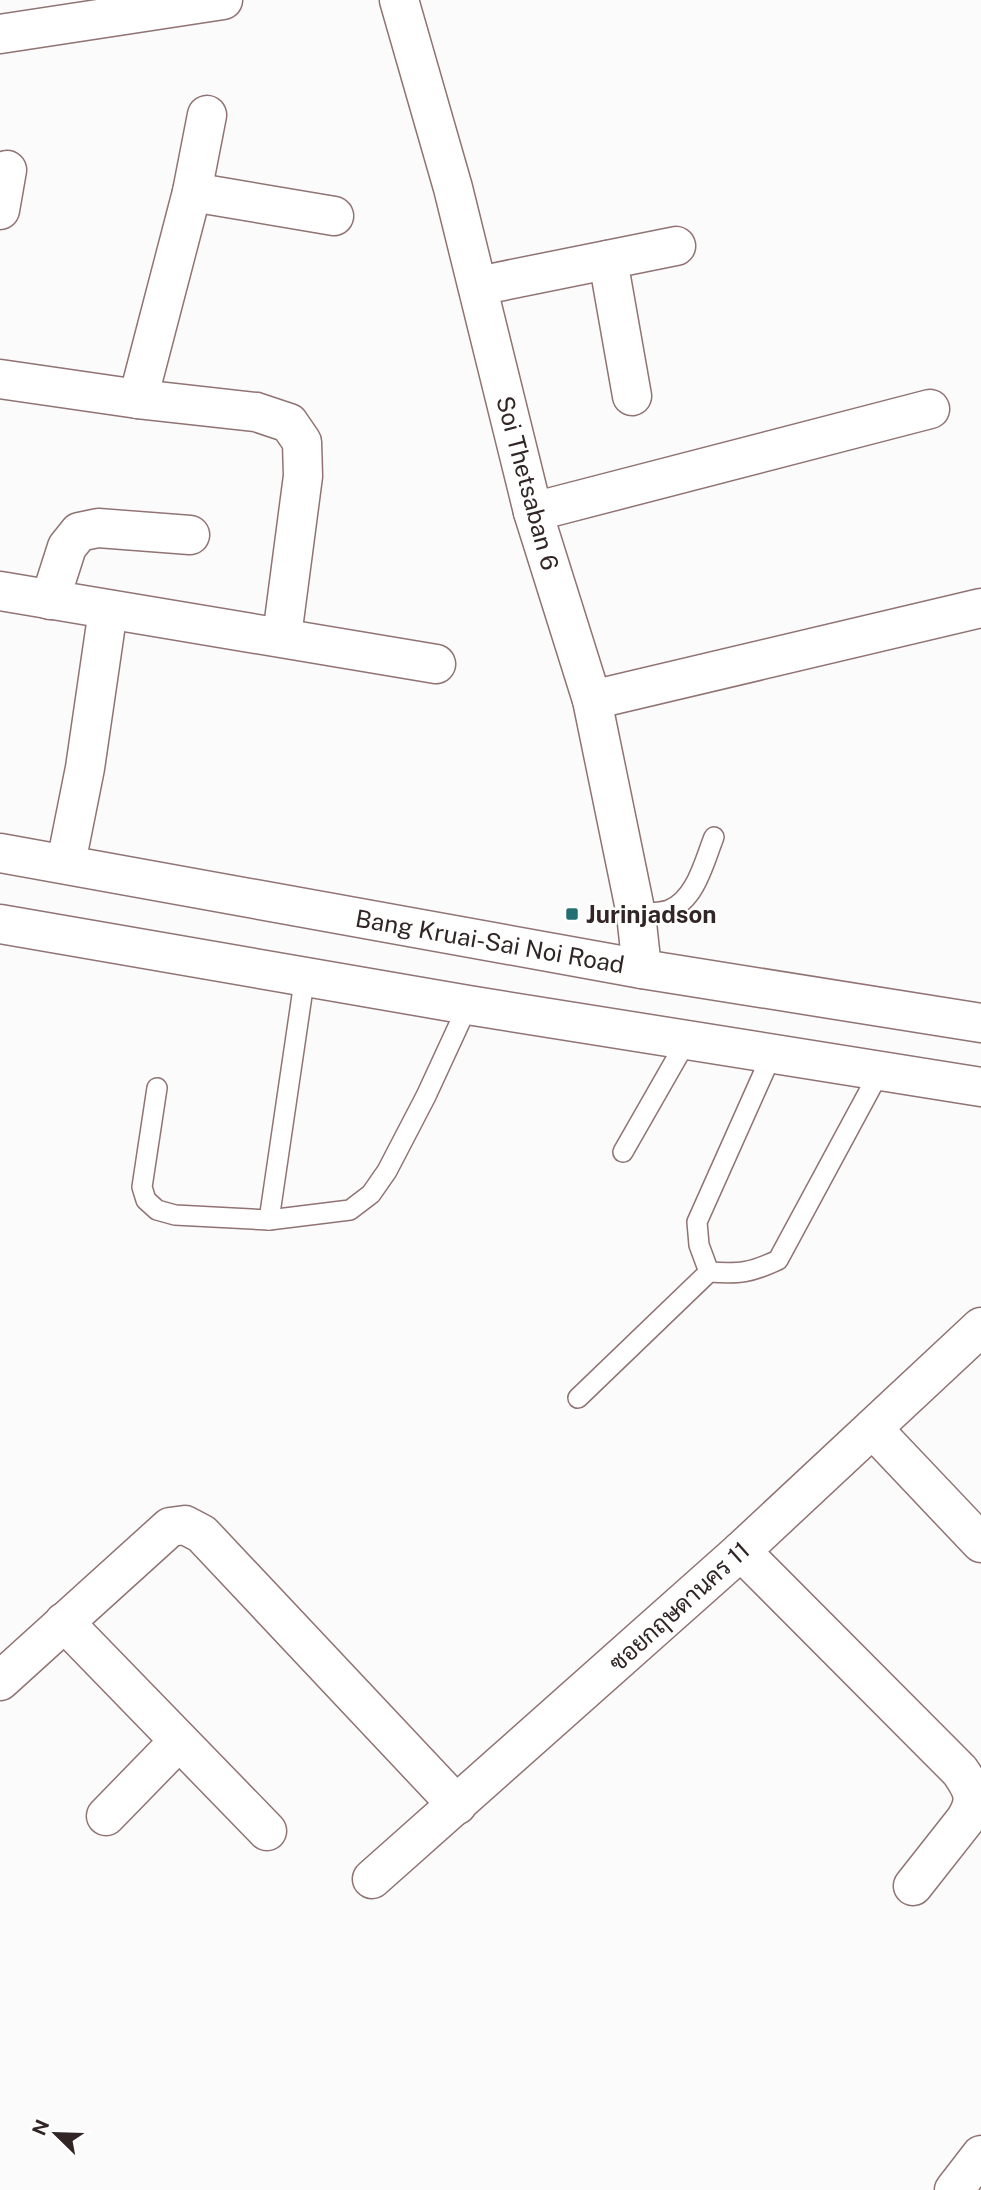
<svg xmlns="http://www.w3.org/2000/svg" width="981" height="2190" font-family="'Public Sans',Sarabun,sans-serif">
	<rect width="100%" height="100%" fill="#fbfbfb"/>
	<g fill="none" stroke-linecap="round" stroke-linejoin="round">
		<defs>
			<g id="service">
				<path d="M636,914C646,913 659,913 669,910C696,899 704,862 714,837"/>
				<polyline points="157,1088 142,1187 146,1200 157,1210 175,1215 269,1220 350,1210 371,1194 387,1171 426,1096 468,1005"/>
				<polyline points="623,1152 687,1040"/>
				<polyline points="269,1220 305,975"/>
				<polyline points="709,1272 699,1245 697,1222 772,1054"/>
				<path d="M578,1398L709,1272C740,1274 750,1273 778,1260L880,1071"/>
			</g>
			<g id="minor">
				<polyline points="399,0 453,188 533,512 592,700 636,914 642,969"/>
				<polyline points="0,34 223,0"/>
				<polyline points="192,192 334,216"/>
				<polyline points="0,210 7,170"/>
				<polyline points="608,260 632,396"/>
				<polyline points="478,286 676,246"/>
				<polyline points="0,379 138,399 256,412 289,423 302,442 303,476 282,636"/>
				<polyline points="138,399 192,192 207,115"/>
				<polyline points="533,512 930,409"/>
				<polyline points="0,591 436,664"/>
				<polyline points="50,600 67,547 79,532 98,528 190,535"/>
				<polyline points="592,700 981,608"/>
				<polyline points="66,863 85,768 108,610"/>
				<polyline points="873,1429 981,1543"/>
				<path d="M741,1551L960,1771C973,1790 978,1799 965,1820L913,1886"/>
				<polyline points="64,1622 267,1831"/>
				<polyline points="0,1681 170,1527 185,1525 202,1534 457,1805"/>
				<polyline points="106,1816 179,1741"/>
				<polyline points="372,1879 741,1551 981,1327"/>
				<polyline points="954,2190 981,2155"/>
			</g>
			<g id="secondary">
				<polyline points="0,853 642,969 981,1023"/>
				<polyline points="0,924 468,1005 981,1087"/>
			</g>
		</defs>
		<use href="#service" stroke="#907372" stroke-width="22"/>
		<use href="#minor" stroke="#907372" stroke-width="41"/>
		<use href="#secondary" stroke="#907372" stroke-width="41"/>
		<use href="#service" stroke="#fff" stroke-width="19"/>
		<use href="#minor" stroke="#fff" stroke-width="38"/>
		<use href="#secondary" stroke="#fff" stroke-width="38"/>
	</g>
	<rect fill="#246f73" stroke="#fff" stroke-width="2.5" x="565" y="907" width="14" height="14" rx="3.5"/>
	<g text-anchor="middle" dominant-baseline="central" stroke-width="5" stroke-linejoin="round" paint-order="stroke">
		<g font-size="24" fill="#312525" stroke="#fff">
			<text transform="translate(528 483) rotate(75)">Soi Thetsaban 6</text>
			<text transform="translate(490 941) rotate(10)">Bang Kruai-Sai Noi Road</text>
			<text transform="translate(679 1606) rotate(-42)">ซอยกฤษดานคร 11</text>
		</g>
		<g font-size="24" font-weight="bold" fill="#312525" stroke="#fff" text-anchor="start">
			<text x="586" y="914">Jurinjadson</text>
		</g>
	</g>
	<g transform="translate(56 2134) rotate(293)" stroke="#ffffff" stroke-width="5" paint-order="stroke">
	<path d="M0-5L12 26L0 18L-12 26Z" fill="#312525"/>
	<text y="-10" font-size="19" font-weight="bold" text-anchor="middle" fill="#312525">N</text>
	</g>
</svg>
